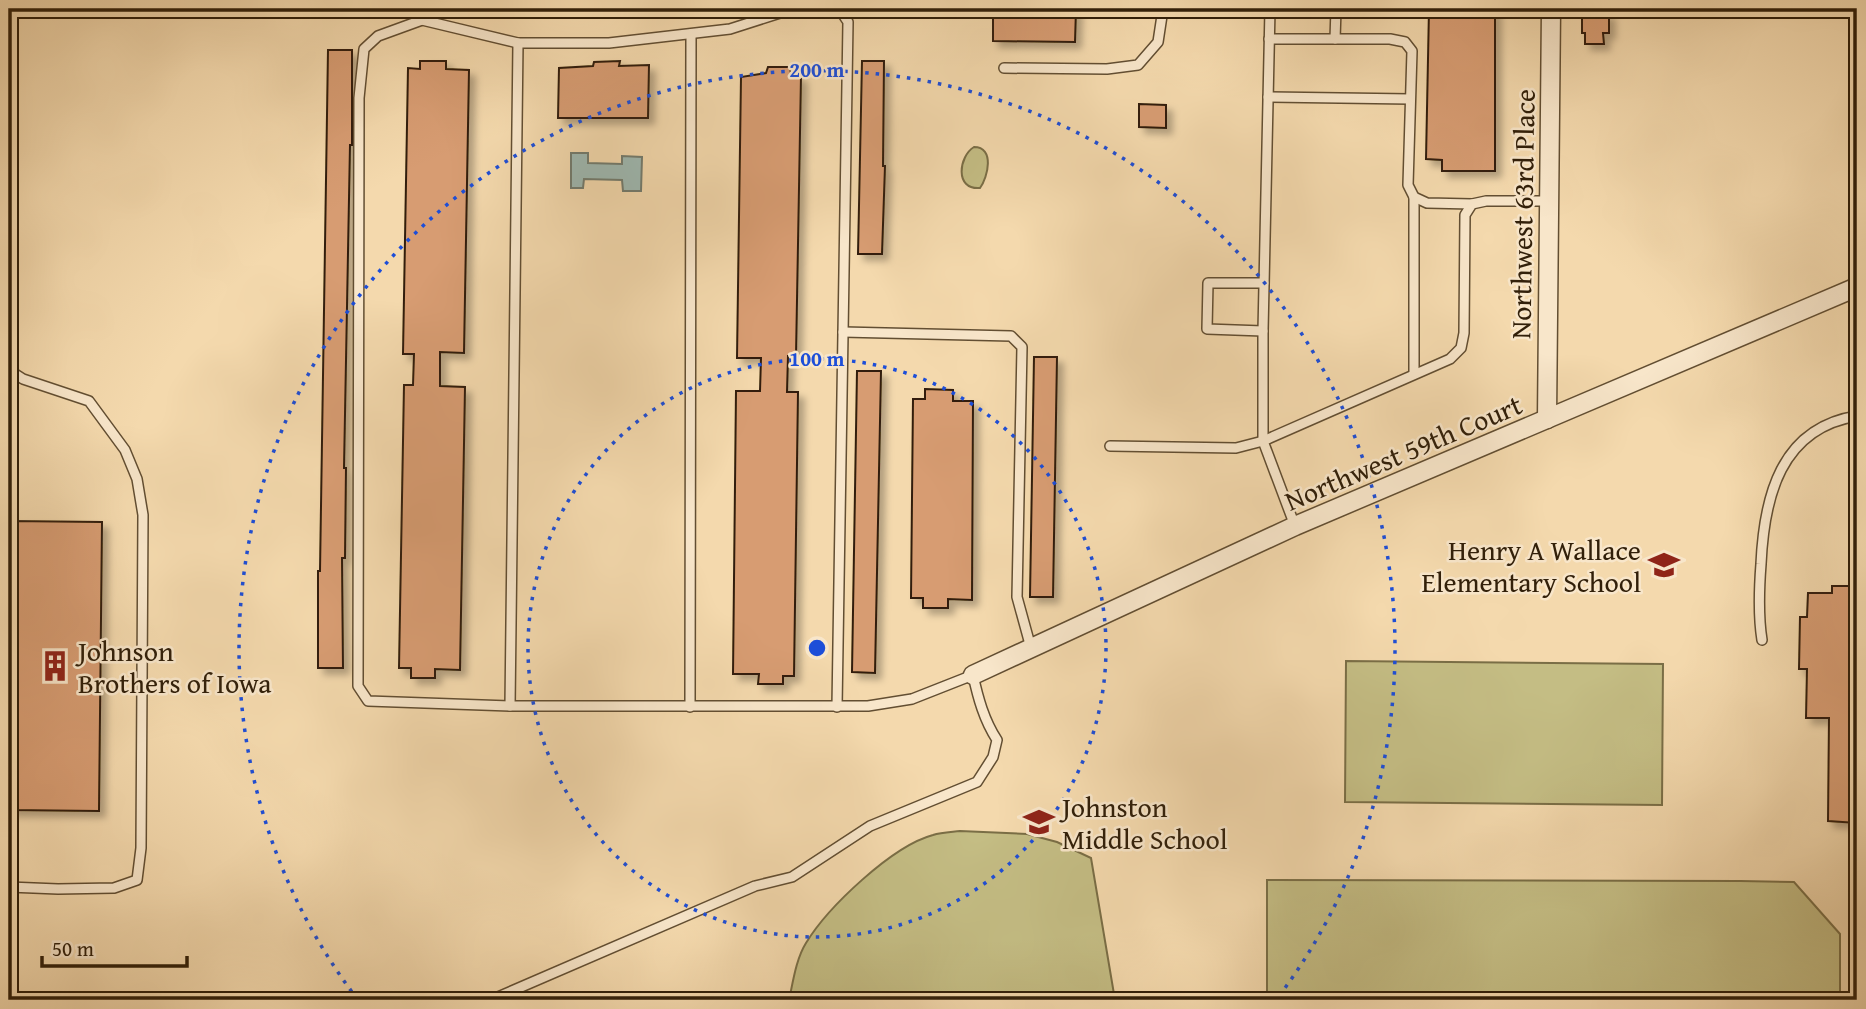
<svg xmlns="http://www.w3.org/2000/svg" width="1866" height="1009" font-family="'Gentium Book Plus',serif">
	<defs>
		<filter id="shadow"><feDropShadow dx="6" dy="6" stdDeviation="3.5" flood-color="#0004"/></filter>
	</defs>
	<rect width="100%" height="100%" fill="#f4d9ad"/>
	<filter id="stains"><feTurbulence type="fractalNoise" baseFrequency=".00286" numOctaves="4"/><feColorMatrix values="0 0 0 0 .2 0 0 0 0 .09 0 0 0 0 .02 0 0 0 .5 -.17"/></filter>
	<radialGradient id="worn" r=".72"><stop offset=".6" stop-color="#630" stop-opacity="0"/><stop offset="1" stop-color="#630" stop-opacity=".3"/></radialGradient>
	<g fill="#c4bd84" stroke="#7a6e46" stroke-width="2">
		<path d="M974,147C995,147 988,177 980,188C954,190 959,156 974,147Z"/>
		<polygon points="1346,661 1663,664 1662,805 1345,802"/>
		<path d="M960,831L1027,834L1057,842L1091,858L1115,1000H789C793,982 796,959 806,943C828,907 892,846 933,835C941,832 951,832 960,831Z"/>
		<polygon points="1267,880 1740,881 1794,882 1840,934 1840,1000 1267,1000"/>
	</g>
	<polygon fill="#9eb9b2" stroke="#727b6e" stroke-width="2" points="571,153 588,153 588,163 622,164 622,156 642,157 641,191 623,191 622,180 584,179 583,188 571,188"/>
	<g fill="#d79c72" stroke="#311f09" stroke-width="2" filter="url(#shadow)">
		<polygon points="993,9 1076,9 1075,42 993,41"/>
		<polygon points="1429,9 1495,9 1495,171 1442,171 1442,160 1426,159"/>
		<polygon points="1582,13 1609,13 1609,33 1603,33 1604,44 1585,44 1585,33 1582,33"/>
		<polygon points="328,50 352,50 352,145 350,145 344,468 346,468 345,558 342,558 343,668 318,668 318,571 320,571"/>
		<polygon points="420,61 446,61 446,69 469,70 464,353 440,352 440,386 465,387 460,670 435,669 435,678 411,678 411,668 399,668 404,385 413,385 414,354 403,354 408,68 420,69"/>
		<polygon points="620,61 619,66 649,65 648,118 558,118 559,68 593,66 594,62"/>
		<polygon points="862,61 884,61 883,166 885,166 882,254 858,254"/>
		<polygon points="768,67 790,67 791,74 801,76 796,356 788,356 787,392 798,392 794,676 783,676 783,684 758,684 759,674 733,674 736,391 760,391 761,358 737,358 741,77 766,73"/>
		<polygon points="1139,104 1166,105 1166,128 1139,127"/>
		<polygon points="1034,357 1057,357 1053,597 1030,597"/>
		<polygon points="857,371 881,371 875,673 852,672"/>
		<polygon points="925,389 953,390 953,401 973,401 972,600 948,599 948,608 923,608 923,598 911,598 913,399 925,399"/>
		<polygon points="9,521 102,522 99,811 9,810"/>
		<polygon points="1832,586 1857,586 1857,823 1828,821 1829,718 1806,718 1807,669 1799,669 1800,617 1807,617 1808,593 1832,593"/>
	</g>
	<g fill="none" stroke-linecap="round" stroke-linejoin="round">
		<defs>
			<g id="service">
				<polyline points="422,9 422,20 518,43 609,43 730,29 780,13 781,9"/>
				<polyline points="1270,9 1263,331 1263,441 1295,526"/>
				<polyline points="780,13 840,10 848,22 837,707"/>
				<polyline points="422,20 378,36 364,49 359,98 358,686 368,701 510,706"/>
				<polyline points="1269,39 1390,39 1405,42 1412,51 1408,185 1414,197 1427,203 1472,204"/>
				<polyline points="1335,39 1336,9"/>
				<polyline points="1004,68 1107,69 1138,65 1158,42 1163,9"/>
				<polyline points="1268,97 1410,99"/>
				<polyline points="1414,197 1414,374"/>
				<polyline points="1263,331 1207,329 1208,283 1264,283"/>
				<polyline points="843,332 1011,336 1022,347 1017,597 1031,648"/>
				<polyline points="9,370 23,379 89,401 125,450 137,479 143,515 141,848 137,880 114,888 58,889 9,887"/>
				<polyline points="1110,446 1236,448 1263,441 1450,359 1461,348 1464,333 1465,215 1472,204 1486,201 1549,201"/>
				<path d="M1762,640C1758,615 1759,590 1761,564C1764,498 1780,428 1857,416"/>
				<polyline points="690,707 691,34"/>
				<path d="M491,1000L755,886L792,877L870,826L977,782L993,757L997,740C984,720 978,698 973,675L912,699L868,706H510L518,43"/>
			</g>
			<g id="minor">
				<polyline points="1547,419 1551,9"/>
				<polyline points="973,675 1295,526 1857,287"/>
			</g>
		</defs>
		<use href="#service" stroke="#624e32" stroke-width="12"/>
		<use href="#minor" stroke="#624e32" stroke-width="21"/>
		<use href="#service" stroke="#f8e6ca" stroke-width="9"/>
		<use href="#minor" stroke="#f8e6ca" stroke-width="18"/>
	</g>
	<g fill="none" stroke="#1d4ed8" stroke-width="3.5" stroke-dasharray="3.5 7">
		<circle cx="817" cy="648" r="289"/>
		<path d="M358 1000A578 578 0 1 1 1276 1000"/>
	</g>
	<defs>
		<symbol id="school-bare" viewBox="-9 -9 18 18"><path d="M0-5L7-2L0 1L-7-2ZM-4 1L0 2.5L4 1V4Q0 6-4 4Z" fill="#8f2418" stroke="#f8e6ca" stroke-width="2.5" paint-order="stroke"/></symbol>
		<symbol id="building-bare" viewBox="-9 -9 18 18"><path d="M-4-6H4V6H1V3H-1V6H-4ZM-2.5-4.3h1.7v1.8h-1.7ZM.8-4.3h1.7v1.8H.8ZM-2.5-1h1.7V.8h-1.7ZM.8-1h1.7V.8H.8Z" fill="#8f2418" stroke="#f8e6ca" stroke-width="2.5" paint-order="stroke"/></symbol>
	</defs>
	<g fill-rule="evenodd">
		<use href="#school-bare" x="1642" y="543" width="44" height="44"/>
		<use href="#building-bare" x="33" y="644" width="44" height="44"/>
		<use href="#school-bare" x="1017" y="800" width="44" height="44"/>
	</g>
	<g text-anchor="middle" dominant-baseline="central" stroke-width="5" stroke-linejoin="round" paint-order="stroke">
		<g font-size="28" fill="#311f09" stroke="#f8e6ca">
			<text transform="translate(1522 214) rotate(-89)">Northwest 63rd Place</text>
			<text transform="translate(1403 452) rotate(-23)">Northwest 59th Court</text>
		</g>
		<g font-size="28" fill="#311f09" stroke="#f8e6ca" text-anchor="start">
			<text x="1641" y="549" text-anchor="end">Henry A Wallace<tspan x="1641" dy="32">Elementary School</tspan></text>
			<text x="78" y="650">Johnson<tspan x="78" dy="32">Brothers of Iowa</tspan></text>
			<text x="1062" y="806">Johnston<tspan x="1062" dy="32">Middle School</tspan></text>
		</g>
	</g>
	<circle cx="817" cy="648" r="10" fill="#1d4ed8" stroke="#f8e6ca" stroke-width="3.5"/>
	<g font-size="21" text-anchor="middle" font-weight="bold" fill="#1d4ed8" stroke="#f8e6ca" stroke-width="5" stroke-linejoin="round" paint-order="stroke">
		<text x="817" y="77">200 m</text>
		<text x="817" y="366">100 m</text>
	</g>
	<rect width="1866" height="1009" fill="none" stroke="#f4d9ad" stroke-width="35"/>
	<rect x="10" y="10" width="1845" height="988" fill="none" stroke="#311f09" stroke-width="3.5"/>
	<rect x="18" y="18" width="1831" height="974" fill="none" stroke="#311f09" stroke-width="2"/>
	<path d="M42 956v10h145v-10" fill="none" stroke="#311f09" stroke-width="3.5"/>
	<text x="52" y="956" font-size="21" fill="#311f09" stroke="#f8e6ca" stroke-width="5" paint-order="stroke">50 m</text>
	<rect width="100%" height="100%" filter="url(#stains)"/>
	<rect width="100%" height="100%" fill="url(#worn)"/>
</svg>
